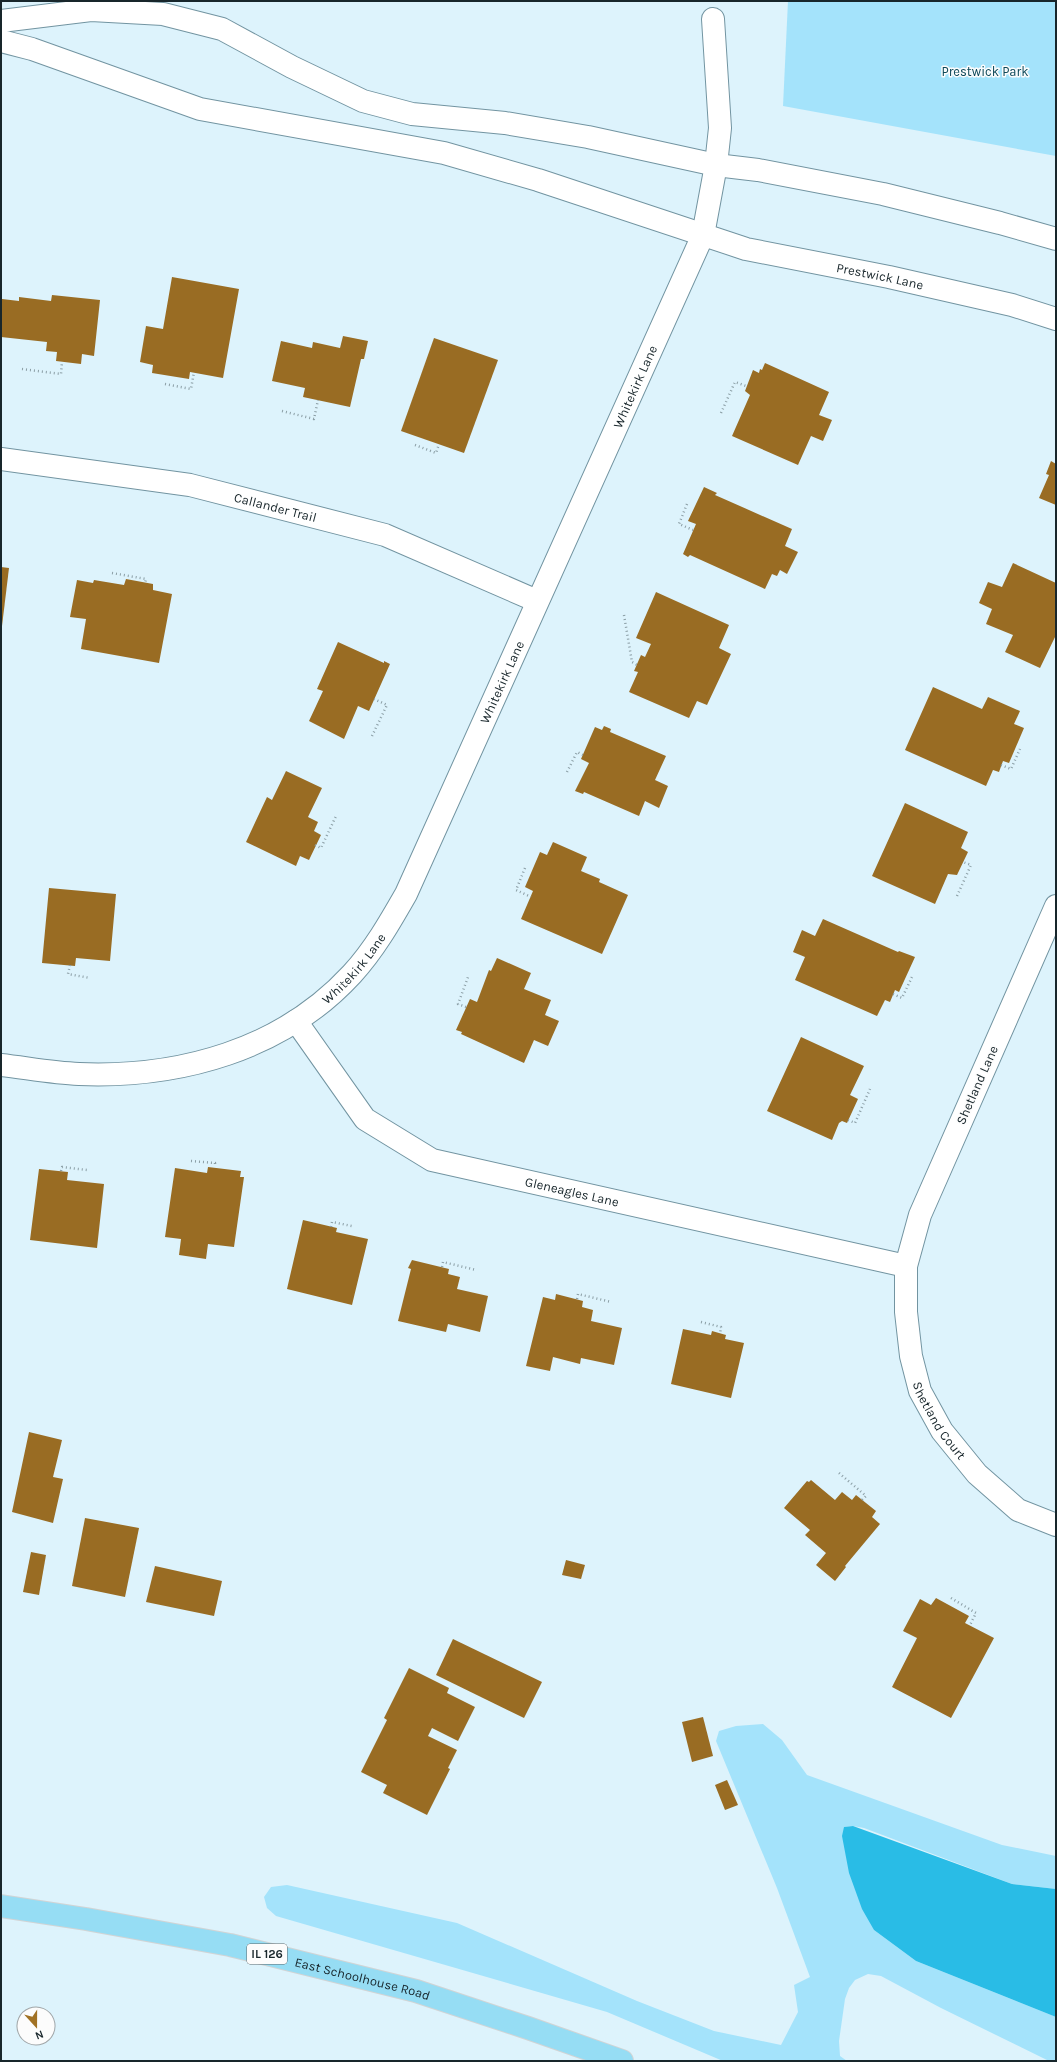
<svg xmlns="http://www.w3.org/2000/svg" width="1057" height="2062" font-family="Karla,sans-serif">
	<rect width="100%" height="100%" fill="#ddf3fc"/>
	<g fill="#a4e3fb">
		<polygon points="788,1 1056,1 1056,156 783,106"/>
		<polygon points="763,1724 782,1740 807,1775 1002,1845 1056,1856 1056,1889 1012,1884 864,1828 853,1826 844,1827 874,1930 916,1961 1056,2017 1056,2061 1049,2061 941,2008 881,1976 868,1974 855,1980 849,1988 845,1999 839,2041 840,2056 847,2061 723,2061 607,2012 276,1916 267,1908 264,1897 271,1887 287,1885 457,1923 637,2001 714,2031 781,2045 798,2012 794,1985 810,1977 777,1888 716,1741 719,1731 736,1726"/>
	</g>
	<polygon fill="#29bce6" points="853,1826 1012,1884 1056,1889 1056,2017 916,1961 874,1930 862,1909 849,1873 842,1836 844,1827"/>
	<g fill="#996c23">
		<polygon points="172,277 239,289 223,378 190,372 189,379 152,373 153,365 140,362 146,326 163,329"/>
		<polygon points="52,295 100,300 94,356 82,354 81,364 56,361 57,352 46,351 47,342 1,337 2,299 19,301 19,297 51,301"/>
		<polygon points="343,336 368,341 364,359 361,359 350,407 303,397 305,388 272,381 281,341 312,348 313,342 340,348"/>
		<polygon points="434,338 498,360 464,453 401,431"/>
		<polygon points="765,363 829,392 819,415 832,420 823,441 811,436 798,465 732,436 750,395 745,391 753,370 759,373 760,369 762,370"/>
		<polygon points="1051,461 1056,464 1056,505 1039,498 1049,475 1046,474"/>
		<polygon points="704,487 717,493 715,495 792,529 785,546 798,552 787,574 780,570 777,576 772,574 765,589 690,555 688,557 683,554 696,524 688,521"/>
		<polygon points="1013,563 1056,583 1056,635 1040,668 1005,652 1013,635 986,624 992,609 979,603 988,582 1002,587"/>
		<polygon points="1,567 9,568 2,626 1,626"/>
		<polygon points="126,579 153,584 153,590 172,594 159,663 81,649 86,619 70,617 77,580 93,583 94,580 124,585"/>
		<polygon points="656,592 729,625 719,648 731,654 707,705 697,701 689,718 629,692 638,672 634,671 641,655 645,657 651,644 636,638"/>
		<polygon points="338,642 384,663 384,661 390,664 369,711 358,706 344,739 309,721 323,691 317,689"/>
		<polygon points="933,687 982,709 988,697 1020,711 1014,724 1024,728 1009,763 1003,761 999,772 993,770 986,786 905,750"/>
		<polygon points="604,726 611,729 610,732 666,756 655,780 668,786 659,808 645,801 639,816 584,792 583,794 575,791 589,763 581,759 595,727 602,730"/>
		<polygon points="286,771 322,788 308,817 318,822 314,831 321,835 309,860 300,856 296,866 246,842 267,797 272,800"/>
		<polygon points="905,803 968,832 961,848 968,852 957,875 948,874 935,904 872,876"/>
		<polygon points="553,842 587,857 581,871 600,879 599,882 628,895 602,954 521,919 533,891 525,887 540,852 547,855"/>
		<polygon points="49,888 116,894 110,961 76,958 75,966 42,963"/>
		<polygon points="823,919 898,952 899,951 915,957 899,992 895,990 890,1002 885,1000 877,1016 795,980 805,957 793,952 802,930 815,936"/>
		<polygon points="497,958 531,973 524,989 551,1000 545,1015 559,1021 548,1046 534,1040 524,1063 461,1034 462,1032 456,1030 470,999 477,1002 489,970 491,971"/>
		<polygon points="801,1037 864,1066 850,1095 858,1099 847,1123 842,1121 839,1123 832,1140 767,1111"/>
		<polygon points="208,1167 241,1171 240,1177 244,1177 234,1247 208,1244 206,1259 179,1255 181,1239 165,1237 175,1168 207,1173"/>
		<polygon points="39,1169 68,1172 67,1180 104,1184 97,1248 30,1240"/>
		<polygon points="303,1220 337,1228 336,1232 368,1239 352,1305 287,1289"/>
		<polygon points="412,1260 449,1269 448,1274 460,1277 457,1289 488,1296 480,1332 448,1324 446,1332 398,1321 411,1269 408,1268"/>
		<polygon points="556,1294 583,1301 582,1307 593,1310 591,1321 622,1328 614,1365 581,1358 580,1364 553,1357 550,1371 526,1366 543,1297 555,1300"/>
		<polygon points="683,1329 711,1335 712,1331 726,1335 725,1339 744,1343 731,1398 671,1384"/>
		<polygon points="29,1432 62,1440 53,1477 63,1479 53,1523 12,1512"/>
		<polygon points="811,1480 835,1500 842,1492 852,1500 856,1495 876,1511 872,1517 880,1524 845,1566 846,1567 835,1581 816,1565 826,1553 805,1535 810,1530 784,1508 807,1481 809,1482"/>
		<polygon points="85,1518 139,1528 125,1597 72,1586"/>
		<polygon points="31,1552 46,1555 39,1595 23,1592"/>
		<polygon points="566,1560 585,1565 581,1579 562,1575"/>
		<polygon points="155,1566 222,1581 214,1616 146,1602"/>
		<polygon points="936,1598 969,1616 965,1623 994,1638 951,1718 892,1687 917,1638 903,1631 920,1599 931,1605"/>
		<polygon points="453,1639 542,1682 524,1718 436,1675"/>
		<polygon points="409,1668 449,1688 447,1693 475,1707 458,1741 432,1728 428,1736 457,1750 448,1768 450,1769 427,1815 383,1793 387,1785 361,1772 387,1720 384,1718"/>
		<polygon points="703,1717 713,1756 692,1762 682,1722"/>
		<polygon points="727,1780 738,1805 725,1810 715,1785"/>
	</g>
	<g fill="none" stroke-linecap="round" stroke-linejoin="round">
		<defs>
			<g id="minor">
				<polyline points="1,21 91,10 163,14 222,29 292,67 363,101 412,114 505,123 588,137 716,165 758,170 883,194 1000,223 1056,239"/>
				<path id="s1" d="M1,41L32,49L200,109L444,153L538,180L746,249L889,277L1012,305L1056,319"/>
				<path id="s2" d="M1,459L190,485L385,535L537,601"/>
				<path id="s3" d="M1056,906L920,1215L906,1266V1312L911,1356L920,1391L942,1431L977,1474L1018,1510L1056,1525"/>
				<path id="s4" d="M296,1021L365,1119L432,1160L906,1266"/>
				<path id="s5" d="M1,1065C27,1068 53,1073 79,1074C180,1078 282,1050 352,974C374,950 390,922 406,894L703,235L716,165L720,128L713,19"/>
			</g>
			<g id="major">
				<path id="s6" d="M1,1906L86,1919L230,1945L416,1991L528,2028L622,2061"/>
			</g>
		</defs>
		<use href="#minor" stroke="#7294a1" stroke-width="24"/>
		<use href="#major" stroke="#d1d4d5" stroke-width="24"/>
		<g stroke="#8b9ea5" stroke-width="2.5" stroke-dasharray="1 3" stroke-linecap="butt">
			<polyline points="22,369 61,374 62,362"/>
			<polyline points="165,384 191,389 194,372"/>
			<polyline points="282,411 314,419 318,400"/>
			<polyline points="721,413 735,382 746,386"/>
			<polyline points="415,445 436,453 439,444"/>
			<polyline points="687,504 679,524 693,530"/>
			<polyline points="112,573 146,579 145,583"/>
			<polyline points="624,615 632,662 637,665"/>
			<polyline points="372,736 387,705 374,699"/>
			<polyline points="1001,765 1011,769 1020,749"/>
			<polyline points="567,772 577,752 583,755"/>
			<polyline points="315,845 321,848 336,816"/>
			<polyline points="525,868 516,890 531,897"/>
			<polyline points="957,896 971,865 963,862"/>
			<polyline points="70,965 68,974 90,978"/>
			<polyline points="893,994 902,998 912,977"/>
			<polyline points="466,1007 458,1004 468,977"/>
			<polyline points="848,1120 855,1123 870,1089"/>
			<polyline points="191,1161 215,1163 215,1167"/>
			<polyline points="61,1171 62,1167 87,1170"/>
			<polyline points="331,1227 332,1222 352,1226"/>
			<polyline points="442,1267 443,1262 476,1270"/>
			<polyline points="577,1299 578,1294 611,1302"/>
			<polyline points="701,1322 721,1327 720,1334"/>
			<polyline points="839,1473 866,1496 862,1500"/>
			<polyline points="951,1598 976,1613 970,1625"/>
		</g>
		<use href="#minor" stroke="#fff" stroke-width="22"/>
		<use href="#major" stroke="#96ddf4" stroke-width="22"/>
	</g>
	<g text-anchor="middle" dominant-baseline="central" stroke-width="3" stroke-linejoin="round" paint-order="stroke">
		<rect fill="#fcfcfc" stroke="#5c666a" stroke-width="1" x="247" y="1944" width="40" height="20" rx="3"/>
		<g font-size="12" font-weight="bold" fill="#18262b">
			<text x="267" y="1954">IL 126</text>
		</g>
		<g font-size="13" fill="#0b4758" stroke="#fcfcfc">
			<text x="985" y="71">Prestwick Park</text>
		</g>
		<g font-size="13" fill="#18262b" stroke="#fcfcfc">
			<text stroke="none"><textPath href="#s1" startOffset="912">Prestwick Lane</textPath></text>
			<text stroke="none"><textPath href="#s5" startOffset="1032">Whitekirk Lane</textPath></text>
			<text stroke="none"><textPath href="#s2" startOffset="279">Callander Trail</textPath></text>
			<text stroke="none"><textPath href="#s5" startOffset="708">Whitekirk Lane</textPath></text>
			<text stroke="none"><textPath href="#s5" startOffset="384">Whitekirk Lane</textPath></text>
			<text transform="translate(977 1085) rotate(-66)">Shetland Lane</text>
			<text stroke="none"><textPath href="#s4" startOffset="342">Gleneagles Lane</textPath></text>
			<text stroke="none"><textPath href="#s3" startOffset="552">Shetland Court</textPath></text>
			<text stroke="none"><textPath href="#s6" startOffset="369">East Schoolhouse Road</textPath></text>
		</g>
	</g>
	<rect width="1057" height="2062" fill="none" stroke="#18262b" stroke-width="4"/>
	<g transform="translate(36 2026) rotate(159)"><circle r="19" fill="#fcfcfc" stroke="#a1a6a8"/>
	<path d="M0-3L7 15L0 10L-7 15Z" fill="#a17225"/>
	<text y="-6" font-size="11" font-weight="bold" text-anchor="middle" fill="#18262b">N</text>
	</g>
</svg>
